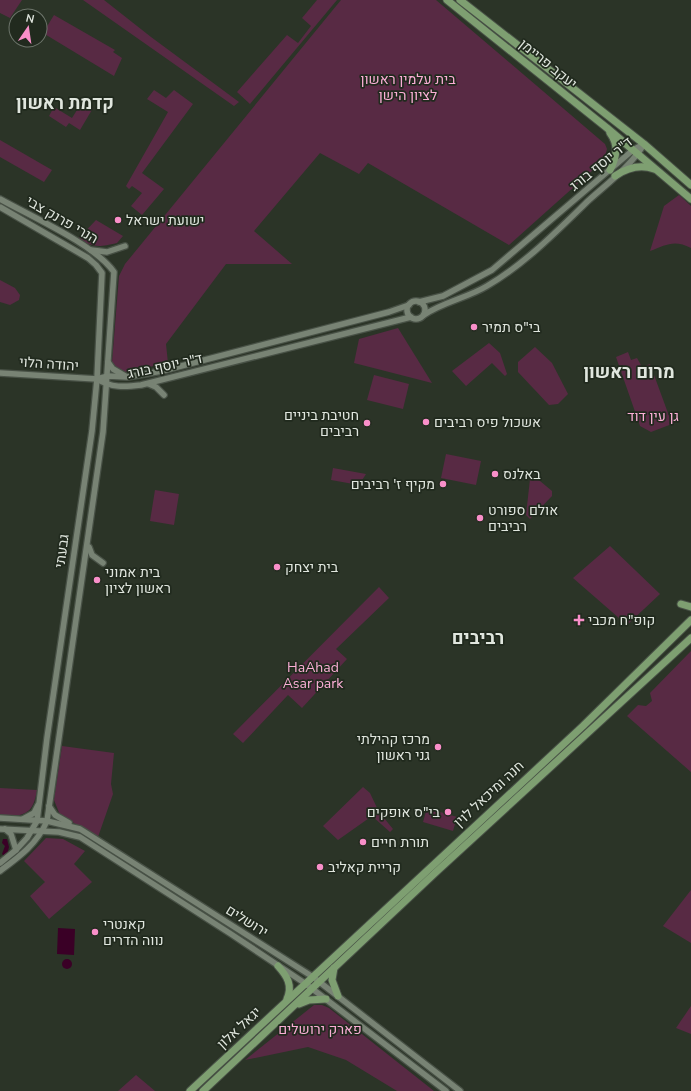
<svg xmlns="http://www.w3.org/2000/svg" width="691" height="1091" font-family="'Nunito Sans',Heebo,sans-serif">
	<rect width="100%" height="100%" fill="#2b3427"/>
	<g fill="#582a44">
		<polygon points="0,0 22,0 10,18 0,13"/>
		<polygon points="83,0 104,0 151,37 239,102 234,106"/>
		<polygon points="317,0 337,0 250,104 237,92 287,35 298,43 311,26 302,18"/>
		<polygon points="341,0 436,0 605,144 607,149 604,160 509,245 368,163 359,174 320,153 254,231 292,264 226,264 166,344 168,363 125,372 117,368 112,362 119,276 125,264"/>
		<polygon points="54,15 115,50 113,52 122,58 114,76 43,33"/>
		<polygon points="154,90 166,98 174,90 193,104 142,173 164,189 142,215 131,206 142,193 132,186 129,189 126,186 168,112 147,99"/>
		<polygon points="82,102 93,108 80,130 69,123 66,127 49,116 54,107 72,118"/>
		<polygon points="0,140 52,170 44,182 0,157"/>
		<path d="M679,195L691,206V248C674,239 666,245 650,251L664,206Z"/>
		<path d="M96,220L123,236L117,243C98,247 96,248 78,239Z"/>
		<polygon points="0,280 15,288 20,295 19,300 10,305 0,302"/>
		<polygon points="398,328 432,383 354,363 359,339"/>
		<polygon points="489,343 500,353 507,374 505,376 492,363 466,386 452,371"/>
		<polygon points="535,347 552,363 568,394 558,404 549,405 518,372 518,362"/>
		<polygon points="628,352 631,360 637,358 642,367 650,364 672,424 651,432 640,426 616,357"/>
		<polygon points="374,375 409,384 403,409 367,400"/>
		<polygon points="446,454 481,461 476,485 441,478"/>
		<polygon points="333,468 366,474 359,485 331,480"/>
		<polygon points="534,476 552,491 552,496 530,519 526,515 530,479"/>
		<polygon points="155,490 179,494 174,525 150,521"/>
		<polygon points="610,546 660,594 627,625 573,578"/>
		<polygon points="379,587 389,598 336,649 347,659 302,708 288,695 243,743 233,734"/>
		<polygon points="691,651 691,772 627,716 638,705 646,706 652,701 650,693"/>
		<polygon points="62,746 114,753 111,784 113,794 98,837 60,815 54,800"/>
		<polygon points="363,787 370,793 379,812 393,829 390,832 372,816 338,840 323,826"/>
		<path d="M0,788L37,790C33,816 23,816 0,816Z"/>
		<polygon points="427,808 457,817 453,831 423,822"/>
		<polygon points="46,838 63,839 85,851 74,864 92,882 49,919 30,896 45,882 24,861"/>
		<polygon points="691,890 691,943 663,926"/>
		<polygon points="314,1005 322,1005 329,1008 434,1091 397,1091 346,1060 308,1047 245,1060"/>
		<polygon points="691,1006 691,1034 676,1028"/>
		<polygon points="136,1075 155,1091 118,1091"/>
	</g>
	<g fill="#3a0026">
		<polygon points="3,839 7,839 9,847 7,855 4,856 2,854 5,846 2,843"/>
		<polygon points="58,928 75,929 74,955 57,954"/>
		<circle cx="67" cy="964" r="5"/>
	</g>
	<g fill="none" stroke-linecap="round" stroke-linejoin="round">
		<defs>
			<g id="minor">
				<path d="M0,199C32,217 94,244 114,272L103,432L47,821C37,844 19,857 0,871"/>
				<polyline points="0,207 88,258 96,265 102,273 97,379 92,431 47,738 37,821 27,838 16,850 0,863"/>
				<polyline points="91,250 107,252 125,246"/>
				<circle cx="416" cy="310" r="9"/>
				<polyline points="419,302 443,296 492,270 633,150 644,144"/>
				<path d="M424,315C443,302 467,298 487,286C525,264 558,230 589,200C608,183 631,166 644,144"/>
				<polyline points="108,362 113,369 125,376"/>
				<polyline points="0,373 97,379 108,376 127,377 162,371 389,312 409,305"/>
				<path d="M97,379C111,388 125,387 141,385L411,317"/>
				<polyline points="149,384 156,387 164,395"/>
				<polyline points="89,547 92,555 103,563"/>
				<polyline points="49,806 55,815 69,823"/>
				<polyline points="0,818 47,821 80,829 313,977 460,1091"/>
				<polyline points="23,819 34,813 38,805"/>
				<polyline points="0,829 59,832 80,837 231,934 306,984 446,1091"/>
				<polyline points="5,829 11,834 16,850"/>
			</g>
			<g id="major">
				<polyline points="447,0 607,128 691,199"/>
				<polyline points="460,0 644,144 691,185"/>
				<path d="M610,170C617,157 619,145 610,133"/>
				<path d="M615,176C627,168 640,164 654,169"/>
				<polyline points="681,604 691,607"/>
				<path d="M278,966C287,976 293,985 287,999"/>
				<polyline points="334,968 332,980 338,996"/>
				<polyline points="299,1004 309,1000 326,999"/>
				<polyline points="190,1091 583,726 691,620"/>
				<polyline points="203,1091 435,873 691,638"/>
			</g>
		</defs>
		<use href="#minor" stroke="#485146" stroke-width="8"/>
		<use href="#major" stroke="#485146" stroke-width="9"/>
		<use href="#minor" stroke="#788374" stroke-width="5.5"/>
		<use href="#major" stroke="#7e9f71" stroke-width="7"/>
	</g>
	<g fill="#f98fc9" stroke="#212a1e" stroke-width="1.5">
		<circle cx="118" cy="220" r="4"/>
		<circle cx="474" cy="327" r="4"/>
		<circle cx="426" cy="422" r="4"/>
		<circle cx="367" cy="423" r="4"/>
		<circle cx="495" cy="474" r="4"/>
		<circle cx="443" cy="484" r="4"/>
		<circle cx="480" cy="518" r="4"/>
		<circle cx="277" cy="567" r="4"/>
		<circle cx="97" cy="580" r="4"/>
		<path d="M577 614h4v4h4v4h-4v4h-4v-4h-4v-4h4z"/>
		<circle cx="438" cy="747" r="4"/>
		<circle cx="448" cy="812" r="4"/>
		<circle cx="363" cy="842" r="4"/>
		<circle cx="320" cy="867" r="4"/>
		<circle cx="95" cy="932" r="4"/>
	</g>
	<g text-anchor="middle" dominant-baseline="central" stroke-width="3.5" stroke-linejoin="round" paint-order="stroke">
		<g font-size="14" fill="#e0e6de" stroke="#212a1e">
			<text transform="translate(548 64) rotate(39)">יעקב פריימן</text>
			<text transform="translate(601 164) rotate(-39)">ד"ר יוסף בורג</text>
			<text transform="translate(62 220) rotate(30)">הנרי פרנק צבי</text>
			<text transform="translate(49 364) rotate(4)">יהודה הלוי</text>
			<text transform="translate(165 366) rotate(-12)">ד"ר יוסף בורג</text>
			<text transform="translate(62 551) rotate(-82)">גבעתי</text>
			<text transform="translate(489 794) rotate(-43)">חנה ומיכאל לוין</text>
			<text transform="translate(247 921) rotate(32)">ירושלים</text>
			<text transform="translate(239 1028) rotate(-43)">יגאל אלון</text>
		</g>
		<g font-size="14" fill="#fbaed6" stroke="#212a1e">
			<text x="408" y="79">בית עלמין ראשון<tspan x="408" dy="16">לציון הישן</tspan></text>
			<text x="653" y="416">גן עין דוד</text>
			<text x="313" y="667">HaAhad<tspan x="313" dy="16">Asar park</tspan></text>
			<text x="320" y="1029">פארק ירושלים</text>
		</g>
		<g font-size="14" fill="#e0e6de" stroke="#212a1e" text-anchor="start">
			<text x="126" y="220">ישועת ישראל</text>
			<text x="482" y="327">בי"ס תמיר</text>
			<text x="359" y="415" text-anchor="end">חטיבת ביניים<tspan x="359" dy="16">רביבים</tspan></text>
			<text x="434" y="422">אשכול פיס רביבים</text>
			<text x="503" y="474">באלנס</text>
			<text x="435" y="484" text-anchor="end">מקיף ז' רביבים</text>
			<text x="488" y="510">אולם ספורט<tspan x="488" dy="16">רביבים</tspan></text>
			<text x="285" y="567">בית יצחק</text>
			<text x="105" y="572">בית אמוני<tspan x="105" dy="16">ראשון לציון</tspan></text>
			<text x="588" y="620">קופ"ח מכבי</text>
			<text x="430" y="739" text-anchor="end">מרכז קהילתי<tspan x="430" dy="16">גני ראשון</tspan></text>
			<text x="440" y="812" text-anchor="end">בי"ס אופקים</text>
			<text x="371" y="842">תורת חיים</text>
			<text x="328" y="867">קריית קאליב</text>
			<text x="103" y="924">קאנטרי<tspan x="103" dy="16">נווה הדרים</tspan></text>
		</g>
		<g font-size="18" font-weight="bold" fill="#e0e6de" stroke="#212a1e">
			<text x="65" y="103">קדמת ראשון</text>
			<text x="629" y="372">מרום ראשון</text>
			<text x="478" y="638">רביבים</text>
		</g>
	</g>
	<g transform="translate(28 28) rotate(13)"><circle r="19" fill="#212a1e" stroke="#6d756b"/>
	<path d="M0-3L7 15L0 10L-7 15Z" fill="#f98fc9"/>
	<text y="-6" font-size="11" font-weight="bold" text-anchor="middle" fill="#e0e6de">N</text>
	</g>
</svg>
